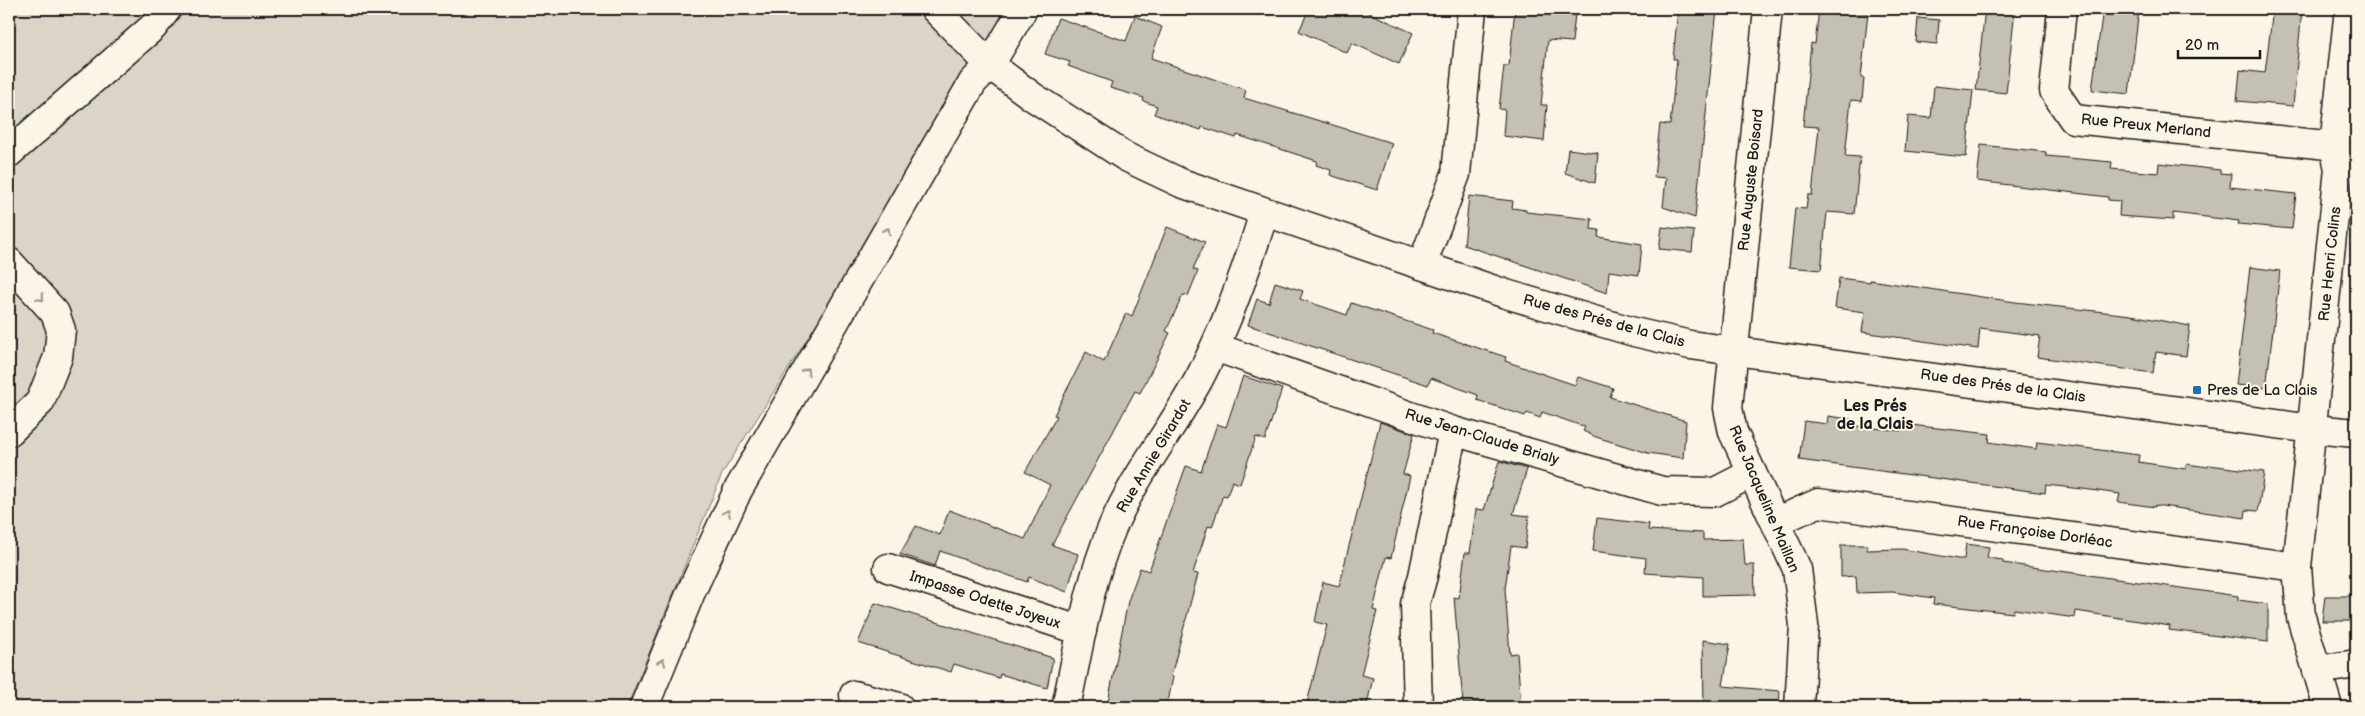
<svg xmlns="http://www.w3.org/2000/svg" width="2365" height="716" font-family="'Balsamiq Sans',sans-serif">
	<rect width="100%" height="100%" fill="#fcf5e5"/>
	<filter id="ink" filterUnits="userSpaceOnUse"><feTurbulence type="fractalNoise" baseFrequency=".02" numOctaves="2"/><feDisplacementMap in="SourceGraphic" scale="10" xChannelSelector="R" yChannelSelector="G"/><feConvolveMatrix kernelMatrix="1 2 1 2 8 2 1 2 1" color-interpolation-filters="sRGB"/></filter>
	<g filter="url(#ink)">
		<polygon fill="#dbd5c8" stroke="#7c7872" points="9,9 1008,9 970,68 882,220 722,474 627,707 9,707"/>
		<g fill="#c4c0b3" stroke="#1c1c1c">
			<polygon points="1309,9 1361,9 1413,33 1399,64 1352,43 1347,53 1299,31"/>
			<polygon points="1515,9 1544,9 1575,14 1572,42 1548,40 1541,105 1547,105 1544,141 1503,136 1505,110 1499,109 1504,66 1509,66"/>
			<polygon points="1678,9 1717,9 1695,218 1663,207 1666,178 1654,177 1660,124 1670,125 1677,59 1673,59"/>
			<polygon points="1819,9 1868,13 1861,78 1864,78 1862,101 1851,100 1845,156 1860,157 1854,214 1827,212 1821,270 1789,267 1795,208 1806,209 1808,195 1812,195 1819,127 1803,126 1811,43 1815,44"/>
			<polygon points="1985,9 2015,9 2006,93 1976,90"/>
			<polygon points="2103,9 2139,9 2129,94 2092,90"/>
			<polygon points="2273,9 2302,9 2293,106 2237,101 2240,70 2265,73"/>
			<polygon points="1135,16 1162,27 1151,58 1246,90 1244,98 1392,143 1377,190 1330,175 1331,170 1316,165 1317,161 1237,135 1236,138 1202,127 1201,130 1154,114 1157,106 1143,101 1144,98 1110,88 1112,82 1068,66 1070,62 1045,54 1058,18 1126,41"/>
			<polygon points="1918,18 1939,20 1937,44 1916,42"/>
			<polygon points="1934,86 1973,90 1966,157 1905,151 1908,116 1931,118"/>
			<polygon points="1981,145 2046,152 2046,156 2112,162 2111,169 2158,173 2159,163 2220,170 2220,173 2231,174 2230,187 2296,194 2292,229 2238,224 2239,221 2173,213 2173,220 2119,216 2120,201 2108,200 2108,197 1977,181"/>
			<polygon points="1568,149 1598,153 1595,183 1565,173"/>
			<polygon points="1469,196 1513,201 1512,208 1526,210 1526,212 1592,219 1591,229 1599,230 1598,237 1642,244 1639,275 1609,271 1607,293 1464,245"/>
			<polygon points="1167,227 1205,242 1193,269 1198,271 1188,296 1183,295 1166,331 1170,333 1140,393 1135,391 1052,545 1078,554 1067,592 1029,577 1027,582 940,551 935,566 900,554 916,526 940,535 949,510 1025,539 1050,485 1025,472 1057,416 1054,415 1086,352 1104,362 1126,313 1132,316"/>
			<polygon points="1662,227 1694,231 1692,252 1659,249"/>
			<polygon points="2250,267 2280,271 2266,388 2236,385"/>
			<polygon points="1839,278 1870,282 1870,280 2015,302 2131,315 2190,326 2186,356 2156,352 2153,373 2037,357 2040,336 1980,328 1978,349 1862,332 1865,312 1835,308"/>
			<polygon points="1275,282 1303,291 1300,299 1347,315 1351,303 1433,330 1432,333 1506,357 1505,361 1575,385 1578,377 1613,388 1610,397 1686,421 1683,458 1648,453 1596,437 1583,431 1585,427 1542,412 1540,418 1527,413 1525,416 1477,400 1478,395 1431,378 1428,385 1248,325 1257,299 1269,303"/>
			<polygon points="1243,376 1282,389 1265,440 1256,437 1240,484 1232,481 1227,496 1223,495 1212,527 1208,526 1193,573 1198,574 1171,676 1173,677 1167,707 1123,707 1124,705 1108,702 1128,601 1140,568 1149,571 1186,466 1201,471 1217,424 1226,427"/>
			<polygon points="1828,416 1856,420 1855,426 1901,431 1902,424 1990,434 1989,442 2036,449 2037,442 2139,455 2138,462 2186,469 2187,464 2208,467 2209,465 2264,472 2258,511 2246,510 2245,518 2155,505 2155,507 2118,502 2120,494 2083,489 2046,485 2045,493 1799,460 1804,421 1827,424"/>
			<polygon points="1380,422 1414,434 1403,474 1410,476 1391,558 1386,557 1373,610 1377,611 1361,675 1373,678 1367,704 1361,702 1360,707 1306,707 1327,625 1315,622 1323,582 1339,586"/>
			<polygon points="1499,461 1527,469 1513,514 1529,516 1525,548 1511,546 1505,589 1510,654 1517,653 1521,707 1484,707 1483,702 1463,704 1454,597 1459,598 1465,553 1470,553 1476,509 1484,510"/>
			<polygon points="1597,518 1649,524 1648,530 1703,533 1703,540 1743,539 1745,565 1754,565 1755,595 1703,596 1703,577 1645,573 1646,558 1593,551"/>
			<polygon points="1966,544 1989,547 1987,558 2003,560 2003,563 2238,596 2238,600 2268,604 2268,642 2169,630 2170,626 2076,611 2075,618 2014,609 2013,613 1933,604 1934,598 1892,592 1857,593 1856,576 1841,577 1841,545 1867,545 1867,550 1902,549 1958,559 1964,559"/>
			<polygon points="2325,596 2356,596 2356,621 2322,621"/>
			<polygon points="875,603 1053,658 1047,688 1000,674 999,678 954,664 951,672 858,643"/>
			<polygon points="1703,640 1730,644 1723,686 1780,691 1779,707 1704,707"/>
		</g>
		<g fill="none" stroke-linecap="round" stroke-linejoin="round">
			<defs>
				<g id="minor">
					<polyline points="935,9 990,65 1033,97 1126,157 1181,183 1506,294 1634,332 1690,345 2313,429 2356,433"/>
					<polyline points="1768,9 1728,408 1733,432 1797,569 1804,625 1799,707"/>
					<polyline points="2062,9 2054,91 2073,119 2356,148"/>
					<polyline points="9,153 153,27 167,9"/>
					<polyline points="9,262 55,313 61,330 58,357 40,402 9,432"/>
					<polyline points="1422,265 1456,174 1472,9"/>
					<polyline points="1215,347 1453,431 1662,491 1715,492 1752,473"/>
					<polyline points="1776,522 1818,503 2297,567"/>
					<polyline points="888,568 1082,631"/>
					<polyline points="2317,670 2356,664"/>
					<polyline points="854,695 899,707"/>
					<polyline points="644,707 691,592 738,490 973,82 990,65 1023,9"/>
					<path d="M1066,707C1079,647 1088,585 1112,528C1135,474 1174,427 1201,375C1228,323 1247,268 1264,213"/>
					<polyline points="1418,707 1415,604 1423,576 1453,431"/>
					<polyline points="2328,707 2301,617 2297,567 2339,169 2334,146 2349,9"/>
				</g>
			</defs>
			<use href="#minor" stroke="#1c1c1c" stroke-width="31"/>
			<use href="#minor" stroke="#fcf5e5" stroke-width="28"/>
		</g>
		<defs><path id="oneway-chevron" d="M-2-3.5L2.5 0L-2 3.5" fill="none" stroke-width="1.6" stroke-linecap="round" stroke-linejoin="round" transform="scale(1.25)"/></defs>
		<g stroke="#97938b">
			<use href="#oneway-chevron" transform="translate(887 231) rotate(-60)"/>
			<use href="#oneway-chevron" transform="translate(41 298) rotate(48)"/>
			<use href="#oneway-chevron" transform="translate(806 371) rotate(-60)"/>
			<use href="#oneway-chevron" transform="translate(727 513) rotate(-65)"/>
			<use href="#oneway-chevron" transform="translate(662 662) rotate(-68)"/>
		</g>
	</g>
	<rect fill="#1f6fb2" stroke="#fcf5e5" stroke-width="2" x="2192" y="385" width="10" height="10" rx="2.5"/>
	<g text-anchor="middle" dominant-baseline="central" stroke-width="4" stroke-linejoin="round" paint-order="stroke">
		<g font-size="15" fill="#1c1c1c" stroke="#fcf5e5">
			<text transform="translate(2146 126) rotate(6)">Rue Preux Merland</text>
			<text transform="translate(1751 180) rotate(-84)">Rue Auguste Boisard</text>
			<text transform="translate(2330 264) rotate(-84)">Rue Henri Colins</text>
			<text transform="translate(1604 321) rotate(15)">Rue des Prés de la Clais</text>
			<text transform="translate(2003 386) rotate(8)">Rue des Prés de la Clais</text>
			<text transform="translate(1482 437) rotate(17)">Rue Jean-Claude Brialy</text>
			<text transform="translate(1154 456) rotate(-59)">Rue Annie Girardot</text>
			<text transform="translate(1764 499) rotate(67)">Rue Jacqueline Maillan</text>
			<text transform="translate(2035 532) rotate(8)">Rue Françoise Dorléac</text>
			<text transform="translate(985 600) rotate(18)">Impasse Odette Joyeux</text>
		</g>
		<g font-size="15" fill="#1c1c1c" stroke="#fcf5e5" text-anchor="start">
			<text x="2207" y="390">Pres de La Clais</text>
		</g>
		<g font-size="16" font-weight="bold" fill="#1c1c1c" stroke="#fcf5e5">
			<text x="1875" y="406">Les Prés<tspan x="1875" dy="18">de la Clais</tspan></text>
		</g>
	</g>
	<rect width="2365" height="716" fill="none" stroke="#fcf5e5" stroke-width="30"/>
	<rect x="15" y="15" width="2335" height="686" fill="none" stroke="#1c1c1c" stroke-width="2" filter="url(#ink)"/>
	<path d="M2178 50v8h82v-8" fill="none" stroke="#1c1c1c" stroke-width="2.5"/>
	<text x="2185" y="50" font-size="15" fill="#1c1c1c" stroke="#fcf5e5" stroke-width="4" paint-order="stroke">20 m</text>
</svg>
